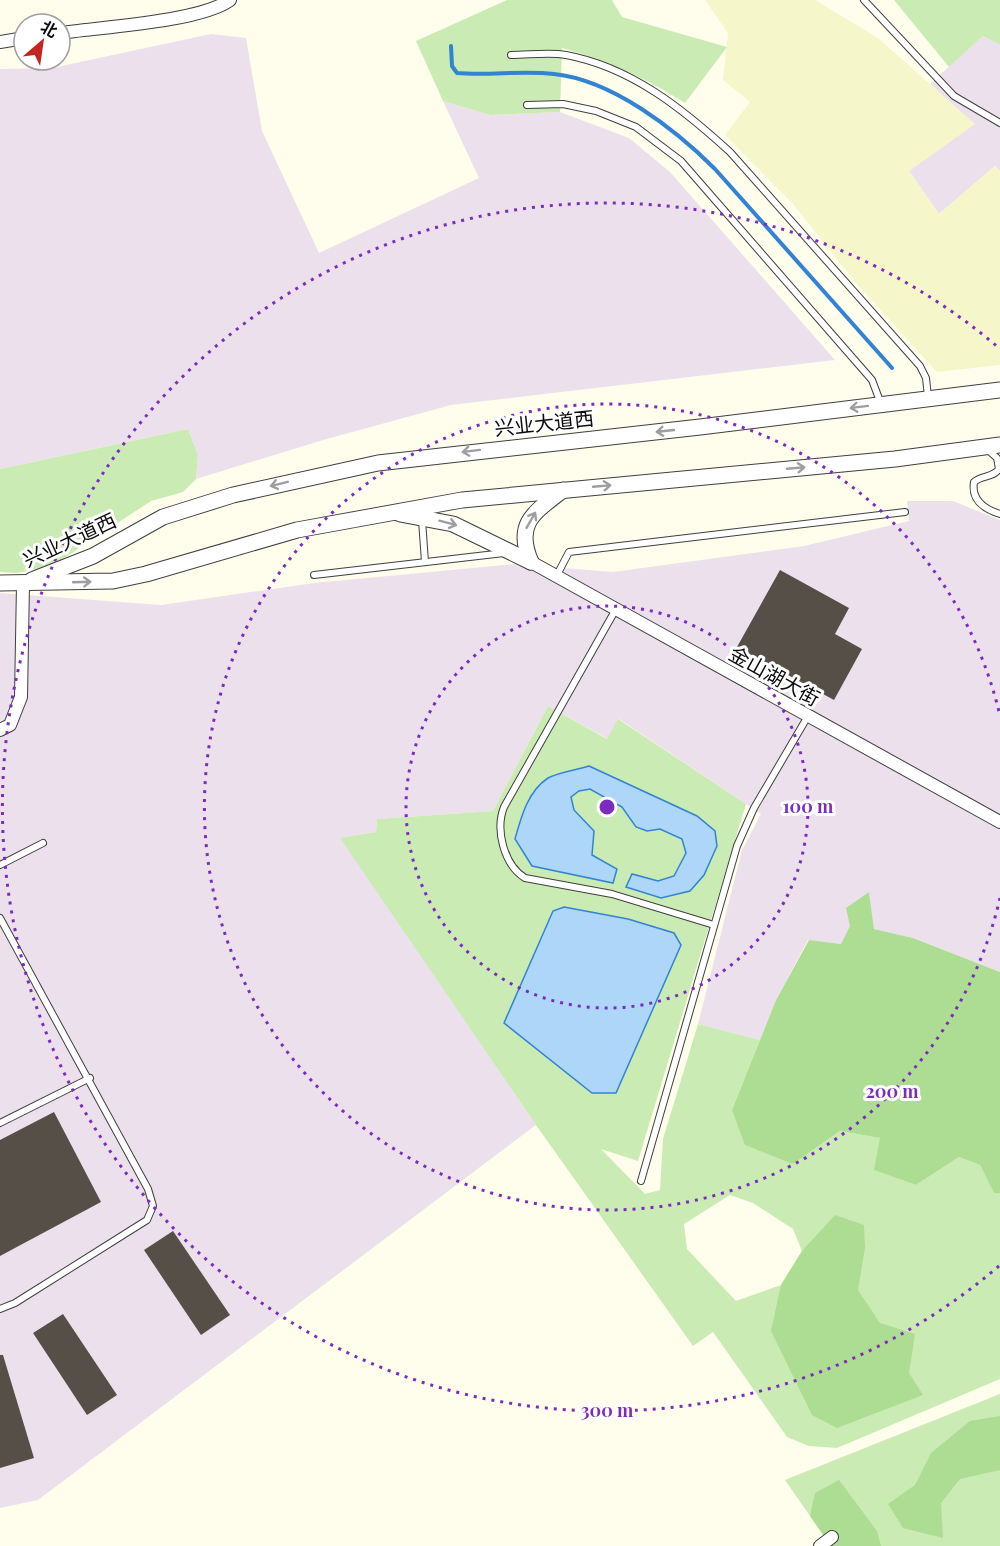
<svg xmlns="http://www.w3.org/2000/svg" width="1000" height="1546" font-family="'Playfair Display','Noto Sans SC',serif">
	<rect width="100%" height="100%" fill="#fffdec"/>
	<g fill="#ece0ec">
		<polygon points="211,34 246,38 262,131 319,253 479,178 443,101 490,115 560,112 629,138 670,172 835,360 451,405 323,440 196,479 198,455 188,429 0,469 0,69 52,68"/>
		<polygon points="983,36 1000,45 1000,171 995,166 939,214 909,171 974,124 930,84"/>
		<polygon points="907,501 953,501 1000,520 1000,972 913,938 874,929 869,892 841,944 808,940 776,1000 760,1040 698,1024 742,850 761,814 619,719 608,739 548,706 493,811 377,819 376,832 341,838 536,1125 38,1500 0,1508 0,593 161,605 314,583 515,564 613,572 804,546 909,521"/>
	</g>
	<polygon fill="#f6f6cb" points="705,0 815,0 878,38 975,124 909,171 939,214 995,166 1000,171 1000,365 937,372 856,283 793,204 725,135 750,102 723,80 728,33"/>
	<g fill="#cbebb4" fill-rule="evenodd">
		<path d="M507,0H612L622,17L727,47L685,103C642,76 611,62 562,48L560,112L490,115L443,101L416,41Z"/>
		<polygon points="894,0 1000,0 1000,45 983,36 949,67"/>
		<polygon points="188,429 198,455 196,479 183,492 151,501 52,566 17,573 0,572 0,469"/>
		<path d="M548,706L607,739L618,719L746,804L638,1161L601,1149L645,1194L660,1190L663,1139L698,1024L760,1040L732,1110L793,1164L840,1131L881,1138L875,1170L916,1185L959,1157L980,1165L994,1192L1000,1193V1379L837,1448L809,1446L787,1437L713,1332L693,1346L536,1125L340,838L376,832L377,819L493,811ZM730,1195L753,1203L793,1229L802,1251L781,1285L736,1301L687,1249L684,1224Z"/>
		<polygon points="1000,1394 1000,1546 831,1546 785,1480"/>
	</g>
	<g fill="#addc93">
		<polygon points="869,892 874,929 913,938 1000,972 1000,1193 994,1193 980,1165 959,1157 916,1185 874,1170 880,1138 840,1131 793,1164 745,1145 732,1110 776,1000 809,940 841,944 850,926 846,908"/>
		<polygon points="835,1215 864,1225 865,1248 858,1290 880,1323 915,1334 909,1373 923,1395 837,1428 812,1415 771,1331 781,1285 802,1251"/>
		<polygon points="1000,1416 1000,1470 960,1479 941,1503 943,1538 903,1528 888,1504 915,1485 931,1453 970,1421"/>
		<polygon points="839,1480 877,1531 881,1546 831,1546 810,1516 815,1493"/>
	</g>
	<g fill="#aed6f9" stroke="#3283d3" stroke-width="1.5">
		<path d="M589,766L697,816L715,831L717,846L704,875L690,891L661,898L626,887L632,874L658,881L674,876L686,853L682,839L660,829L647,831L636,827L622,807L590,789L579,791L571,797L574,810L594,831L592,855L617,869L613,883L532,866L515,839C521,817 528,791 548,778C559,772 577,770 589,766Z"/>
		<polygon points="564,907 628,919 674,933 681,945 616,1093 592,1093 504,1023 553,911"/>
	</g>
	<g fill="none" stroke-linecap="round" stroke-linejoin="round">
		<path stroke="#3283d3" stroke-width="4" d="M451,46L452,66L457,73C489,76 522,70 554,74C612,80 675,129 715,169L892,368"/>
	</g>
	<g fill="#564f48">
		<polygon points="780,570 849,608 835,634 862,649 834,700 737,647"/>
		<polygon points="54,1112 101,1202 0,1256 0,1140"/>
		<polygon points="173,1231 230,1315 201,1335 144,1250"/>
		<polygon points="63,1314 117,1395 87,1415 33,1333"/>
		<polygon points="0,1355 3,1355 34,1458 0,1468"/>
	</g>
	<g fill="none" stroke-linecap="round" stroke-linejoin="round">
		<defs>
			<g id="service">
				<polyline points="864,0 954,96 1000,123"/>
				<path d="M511,55C529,55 549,52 566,55C631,67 683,109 730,152L920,366L926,378L928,397"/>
				<polyline points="527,105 563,104 596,111 636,127 681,161 872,380 881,404"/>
				<path d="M987,449L997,458L999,469C993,478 982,475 974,482C971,500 984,509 1000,514"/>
				<polyline points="422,520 425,562"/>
				<polyline points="314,575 504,553"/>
				<polyline points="557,575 569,552 905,512"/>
				<path d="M616,609L504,807C495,830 504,865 525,878L612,894L714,925"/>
				<polyline points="0,865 43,843"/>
				<polyline points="0,918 148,1189 153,1206 147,1220 15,1303 0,1309"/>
				<polyline points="0,1123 90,1078"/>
				<polyline points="641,1181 737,846 754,808 808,716"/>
			</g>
			<g id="minor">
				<path d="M60,33C101,27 199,22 230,0"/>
				<polyline points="0,42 24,38"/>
				<polyline points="531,562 1000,822"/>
				<polyline points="0,730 10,725 21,697 23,584"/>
				<polyline points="820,1546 832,1537"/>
			</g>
			<g id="tertiary">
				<polyline points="400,514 453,524 531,562"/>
				<path d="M531,562C514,523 535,512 563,490"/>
				<polyline points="32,580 93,556 163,517 233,495 378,463 700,427 1000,390"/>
				<polyline points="0,583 113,581 146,574 297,530 462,500 895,459 1000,445"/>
			</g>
		</defs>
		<use href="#service" stroke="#3f3f3f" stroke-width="8"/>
		<use href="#minor" stroke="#3f3f3f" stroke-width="14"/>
		<use href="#tertiary" stroke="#3f3f3f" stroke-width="17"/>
		<use href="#service" stroke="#fff" stroke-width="6"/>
		<use href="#minor" stroke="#fff" stroke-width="12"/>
		<use href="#tertiary" stroke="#fff" stroke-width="15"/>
	</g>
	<defs><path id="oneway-shaft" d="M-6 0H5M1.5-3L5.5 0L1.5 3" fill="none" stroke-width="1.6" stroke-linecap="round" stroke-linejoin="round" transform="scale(1.5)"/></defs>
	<g stroke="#9e9e9e">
		<use href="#oneway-shaft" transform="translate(859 407) rotate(173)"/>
		<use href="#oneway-shaft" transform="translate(665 431) rotate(174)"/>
		<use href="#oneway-shaft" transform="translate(471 451) rotate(173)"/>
		<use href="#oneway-shaft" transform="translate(796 468) rotate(-5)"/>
		<use href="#oneway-shaft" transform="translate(279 484) rotate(166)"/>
		<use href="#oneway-shaft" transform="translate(602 486) rotate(-5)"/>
		<use href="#oneway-shaft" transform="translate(531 520) rotate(-60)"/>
		<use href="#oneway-shaft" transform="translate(448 523) rotate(15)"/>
		<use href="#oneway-shaft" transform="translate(82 582) rotate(-2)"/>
	</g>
	<g fill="none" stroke="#7b2cbf" stroke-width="3" stroke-dasharray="3 6">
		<circle cx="607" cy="807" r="201"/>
		<path d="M1000 898A403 403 0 1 1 1000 716"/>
		<path d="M999 1266A604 604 0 1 1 999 348"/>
	</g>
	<g text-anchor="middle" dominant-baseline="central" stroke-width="6" stroke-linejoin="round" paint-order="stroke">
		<g font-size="20" fill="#0c0c0c" stroke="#fff">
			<text transform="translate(544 422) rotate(-6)">兴业大道西</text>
			<text transform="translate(69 539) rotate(-25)">兴业大道西</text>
			<text transform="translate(775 675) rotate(29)">金山湖大街</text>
		</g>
	</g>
	<circle cx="607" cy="807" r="9" fill="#7b2cbf" stroke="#fff" stroke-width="3"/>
	<g font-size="18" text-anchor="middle" font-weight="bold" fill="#7b2cbf" stroke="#fff" stroke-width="6" stroke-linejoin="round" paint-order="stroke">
		<text x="808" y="813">100 m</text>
		<text x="892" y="1098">200 m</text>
		<text x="607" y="1417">300 m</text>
	</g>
	<g transform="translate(42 42) rotate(29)"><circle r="28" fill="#ffffff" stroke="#9e9e9e" stroke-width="1.5"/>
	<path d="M0-4.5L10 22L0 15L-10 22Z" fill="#c2261f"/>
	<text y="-9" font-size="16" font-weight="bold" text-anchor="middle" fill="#0c0c0c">北</text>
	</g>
</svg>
